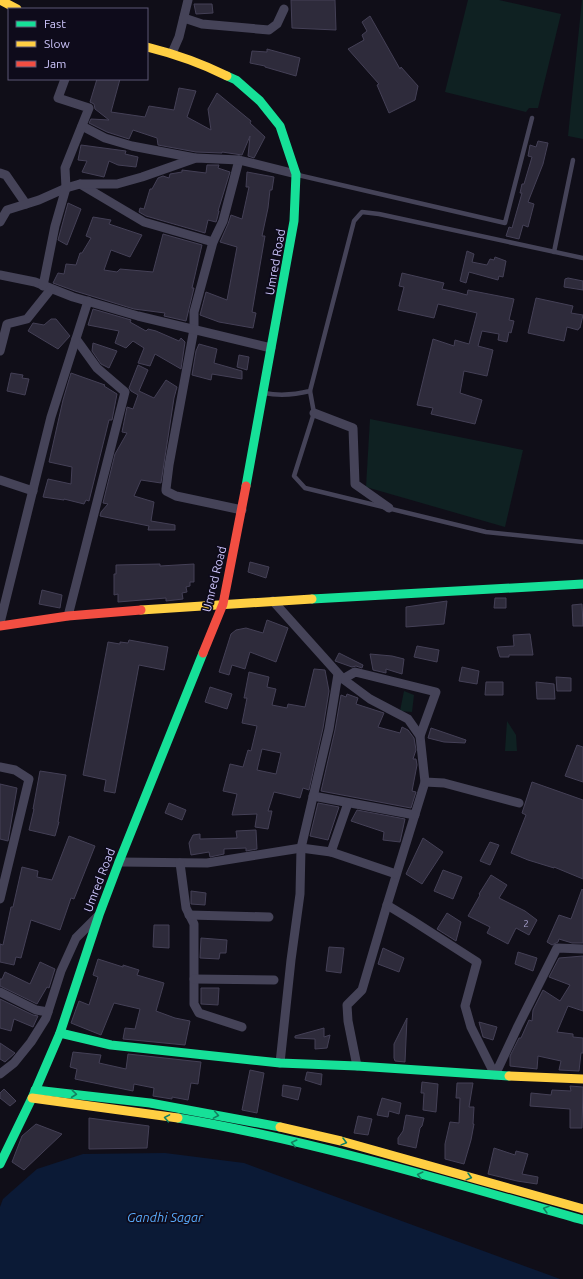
<svg xmlns="http://www.w3.org/2000/svg" width="583" height="1279" font-family="Ubuntu,sans-serif">
	<rect width="100%" height="100%" fill="#100e18"/>
	<g fill="#0f2122">
		<polygon points="468,0 499,0 561,14 538,108 529,108 526,112 445,92"/>
		<polygon points="582,0 583,0 583,139 568,136"/>
		<polygon points="370,419 523,450 505,527 366,487"/>
		<polygon points="404,691 414,695 412,712 400,711"/>
		<polygon points="507,721 516,735 517,751 505,751"/>
	</g>
	<polygon fill="#0b1a36" points="165,1153 244,1163 560,1279 0,1279 0,1207 3,1199 37,1169 83,1154"/>
	<g fill="#2e2b3b" stroke="#444056" fill-rule="evenodd">
		<polygon points="291,0 335,0 336,30 292,28"/>
		<polygon points="194,4 212,4 213,13 196,14"/>
		<polygon points="370,16 400,69 401,67 418,86 415,100 389,113 377,85 379,84 348,49 364,40 362,35 367,31 362,22"/>
		<polygon points="267,49 300,58 296,76 265,67 265,66 250,63 252,51 267,52"/>
		<polygon points="97,79 120,79 111,112 145,117 149,106 174,110 179,88 196,91 187,117 211,130 208,109 217,93 251,121 250,123 265,137 254,158 248,156 250,136 242,155 222,152 222,153 196,152 158,145 157,138 133,130 129,139 107,132 89,123 91,119 109,120 95,109 94,104 90,102"/>
		<polygon points="538,141 548,143 543,164 528,202 534,204 528,227 523,225 519,239 506,236 509,227 512,228 522,193 520,193 522,184 524,184 532,157 528,156 530,145 536,147"/>
		<polygon points="81,145 126,151 125,154 138,157 136,167 118,165 109,161 104,177 82,172 87,161 78,160"/>
		<polygon points="207,165 219,165 218,168 230,172 218,211 219,211 217,219 216,222 208,220 205,233 146,216 139,212 140,208 144,209 150,189 152,189 158,178 163,176 169,178 170,174 182,172 182,170 206,173"/>
		<polygon points="247,172 274,177 272,190 270,190 268,208 262,236 265,236 252,312 256,313 253,328 219,322 200,315 206,292 227,300 237,247 220,242 228,224 231,215 242,219 249,187 246,187"/>
		<polygon points="68,203 81,209 67,245 58,240"/>
		<polygon points="93,217 111,220 109,224 142,235 130,257 111,250 104,270 117,272 120,269 153,272 163,234 202,245 192,288 194,288 186,321 164,316 165,313 134,309 75,291 53,283 58,273 64,274 66,264 76,265 80,253 82,253 91,238 86,236"/>
		<polygon points="467,251 474,254 472,262 487,265 490,259 494,260 495,257 506,261 503,277 499,276 498,280 469,272 466,283 460,281"/>
		<polygon points="402,273 444,283 442,289 456,292 467,295 468,290 514,299 509,320 514,321 511,333 509,332 507,342 498,340 499,334 482,331 478,346 493,350 487,376 464,371 460,393 482,400 475,424 431,414 433,408 417,405 433,339 454,346 455,340 469,344 477,313 438,304 434,318 398,310 404,287 399,286"/>
		<polygon points="568,278 583,281 583,290 564,287 565,279"/>
		<polygon points="536,298 573,306 571,313 583,315 580,328 579,328 578,330 567,327 564,341 528,333"/>
		<polygon points="93,309 131,320 130,322 146,331 148,329 156,331 179,341 181,338 185,342 181,369 155,354 150,366 138,363 144,348 133,341 126,348 115,343 119,331 88,325"/>
		<polygon points="51,319 56,319 70,336 58,349 28,331 33,323 44,325"/>
		<polygon points="93,343 117,351 109,368 101,364 92,351"/>
		<polygon points="199,344 217,349 214,363 242,371 242,379 212,374 211,380 192,375 196,351"/>
		<polygon points="239,355 249,357 247,370 237,367"/>
		<polygon points="138,365 148,370 139,391 154,398 166,380 177,387 174,398 161,483 141,480 134,496 154,502 151,521 175,525 175,530 148,530 149,526 100,516 101,512 108,504 103,503 115,454 127,433 122,432 127,407 133,409 138,395 131,391 129,388"/>
		<polygon points="11,373 23,375 22,378 29,379 25,395 7,391"/>
		<polygon points="71,373 105,385 104,386 117,394 112,420 109,420 89,501 86,500 84,504 64,499 64,500 43,497 48,479 71,484 72,467 49,462 63,400"/>
		<polygon points="250,562 269,567 266,578 248,572"/>
		<polygon points="160,564 160,566 194,564 194,582 190,582 190,586 186,587 187,592 182,593 183,599 166,601 166,598 118,602 118,594 114,595 114,574 116,574 116,565"/>
		<polygon points="42,590 62,595 60,608 39,604"/>
		<polygon points="495,598 506,598 506,608 494,608"/>
		<polygon points="447,601 444,624 406,627 406,607"/>
		<polygon points="582,604 583,626 573,626 572,605"/>
		<polygon points="267,620 288,628 276,662 250,652 245,669 232,665 229,675 219,672 231,634 236,630 246,628 263,633"/>
		<polygon points="530,634 533,655 509,655 509,657 500,657 497,647 514,646 513,635"/>
		<polygon points="129,640 168,647 164,670 139,665 115,793 104,791 106,780 83,775 108,642 120,644 120,642 128,643"/>
		<polygon points="417,646 439,650 437,662 414,657"/>
		<polygon points="339,653 363,665 362,668 356,666 352,667 335,661"/>
		<polygon points="370,654 392,656 404,659 402,674 386,669 386,673 373,670"/>
		<polygon points="462,667 479,671 477,684 459,681"/>
		<path d="M314,669L325,670L329,691L323,728L309,790L303,788L300,798L274,792L268,811H272L268,829L255,827L257,814L232,815L237,794L223,791L230,764L243,767L248,750L251,751L257,726L242,723L247,698H244L249,672L269,677L267,687L276,689L272,705L287,708L288,704L305,707ZM262,749L281,753L276,774L257,770Z"/>
		<polygon points="556,677 571,678 571,691 557,691"/>
		<polygon points="486,682 503,682 503,695 485,695"/>
		<polygon points="536,682 554,684 555,699 537,699"/>
		<polygon points="210,687 232,694 227,709 205,702"/>
		<polygon points="347,694 358,698 356,704 384,713 378,727 400,733 402,727 408,730 414,738 416,750 413,759 416,759 417,765 412,791 416,792 411,808 321,791 335,730 341,695 346,697"/>
		<polygon points="431,728 466,740 465,743 444,742 428,738"/>
		<polygon points="577,745 583,747 583,782 565,776"/>
		<polygon points="40,771 66,775 58,822 59,822 55,836 29,830 34,809 33,809"/>
		<polygon points="532,782 583,800 583,879 554,867 554,868 528,860 511,853 526,815 522,813"/>
		<polygon points="0,784 17,788 8,841 0,839"/>
		<polygon points="169,803 186,810 182,820 165,813"/>
		<polygon points="318,803 339,807 328,840 310,836"/>
		<polygon points="357,810 405,819 400,842 383,840 384,832 351,821"/>
		<polygon points="256,830 257,849 246,851 246,848 224,849 224,854 210,857 209,852 191,855 189,843 193,835 200,834 200,839 237,838 236,831"/>
		<polygon points="69,836 95,846 74,899 71,898 60,930 31,920 21,958 16,957 14,965 0,962 0,944 3,945 11,907 13,907 22,867 38,871 37,877 52,880"/>
		<polygon points="423,838 443,852 422,884 406,874"/>
		<polygon points="490,842 499,845 490,865 480,861"/>
		<polygon points="443,870 462,877 453,899 434,891"/>
		<polygon points="491,875 507,885 499,898 525,911 537,920 529,935 516,928 508,944 487,933 490,927 468,916 480,895 479,894"/>
		<polygon points="582,889 583,890 583,943 572,943 559,939 558,942 552,945 547,942 559,915 571,919"/>
		<polygon points="191,891 206,893 205,905 191,904"/>
		<polygon points="447,913 461,922 456,941 437,929"/>
		<polygon points="154,925 169,925 169,948 153,947"/>
		<polygon points="201,938 227,940 226,953 220,953 219,959 200,958"/>
		<polygon points="329,947 344,948 341,973 326,971"/>
		<polygon points="383,948 404,958 399,972 378,964"/>
		<polygon points="518,952 537,958 533,971 515,964"/>
		<polygon points="583,956 583,1011 568,1006 557,1032 573,1034 573,1037 583,1038 583,1053 581,1053 579,1071 559,1070 561,1061 538,1056 537,1069 510,1066 510,1056 519,1038 521,1038 529,1020 532,1021 533,1010 543,990 560,1001 570,985 549,977 559,958"/>
		<polygon points="98,959 123,967 123,965 139,970 137,975 164,983 156,1011 175,1018 190,1021 185,1045 123,1039 125,1028 135,1029 140,1009 114,1003 101,1035 71,1023 79,1001 89,1005 98,977 93,975"/>
		<polygon points="40,962 55,969 49,988 47,987 37,1004 0,986 0,979 2,979 5,972 30,984"/>
		<polygon points="201,988 219,988 218,1005 201,1004"/>
		<polygon points="0,999 33,1015 38,1016 33,1027 14,1019 11,1031 0,1028"/>
		<polygon points="407,1018 405,1062 395,1061 394,1058 394,1044"/>
		<polygon points="479,1022 497,1027 493,1040 483,1037"/>
		<polygon points="324,1028 324,1037 330,1035 327,1048 315,1049 315,1039 295,1038 295,1036"/>
		<polygon points="0,1043 15,1053 5,1062 0,1059"/>
		<polygon points="73,1052 101,1055 99,1063 126,1069 128,1054 201,1062 198,1084 191,1083 188,1100 172,1097 172,1099 153,1096 154,1088 134,1084 133,1091 75,1079 77,1069 70,1067"/>
		<polygon points="250,1070 264,1073 257,1113 242,1110"/>
		<polygon points="307,1072 322,1074 321,1085 305,1080"/>
		<polygon points="422,1082 438,1084 436,1112 423,1110 424,1093 421,1093"/>
		<polygon points="457,1083 473,1083 469,1107 474,1107 473,1124 474,1124 471,1140 464,1164 445,1159 445,1144 450,1122 459,1123 460,1098 456,1098"/>
		<polygon points="283,1085 301,1088 298,1100 282,1096"/>
		<polygon points="570,1086 583,1087 582,1128 570,1128 570,1109 530,1106 531,1093 551,1095 552,1090 571,1091"/>
		<polygon points="4,1089 16,1101 10,1106 0,1098 0,1093"/>
		<polygon points="382,1098 401,1103 399,1114 389,1111 388,1117 377,1115"/>
		<polygon points="406,1115 424,1118 422,1126 420,1128 416,1148 398,1144 398,1138 403,1131"/>
		<polygon points="358,1116 372,1119 368,1135 354,1133"/>
		<polygon points="89,1118 149,1126 147,1148 89,1149"/>
		<polygon points="36,1124 62,1134 24,1170 12,1162 22,1136"/>
		<polygon points="494,1148 515,1155 516,1151 528,1154 522,1174 538,1177 537,1184 517,1181 488,1174"/>
	</g>
	<g fill="none" stroke-linecap="round" stroke-linejoin="round">
		<g stroke="#454358" stroke-width="4.5">
			<polyline points="298,175 505,223 532,118"/>
			<polyline points="554,252 573,160"/>
			<polyline points="310,391 314,413 294,476 305,488 486,532 583,542"/>
			<path d="M264,393C280,396 294,395 310,391L354,221L362,212L379,214L583,258"/>
		</g>
		<g stroke="#454358" stroke-width="9">
			<polyline points="184,18 202,24 269,30 277,24 284,9"/>
			<polyline points="172,53 179,37 188,0"/>
			<polyline points="82,126 105,138 132,146 195,158"/>
			<polyline points="239,160 223,221 213,242 194,312 194,329 169,465 166,489 166,491 176,496 242,510"/>
			<polyline points="0,173 6,175 26,204"/>
			<polyline points="80,184 144,222 213,242"/>
			<polyline points="0,222 7,210 39,200 66,188 80,184 117,184 142,177 196,158 239,160 296,174"/>
			<polyline points="0,275 35,282 73,297 138,316 271,348"/>
			<polyline points="43,286 55,226 66,188 65,168 89,108 58,98 65,79"/>
			<polyline points="0,351 7,324 27,319 51,289"/>
			<polyline points="314,413 353,428 355,484 389,508"/>
			<polyline points="0,480 33,491"/>
			<polyline points="273,601 343,679 370,699 408,719 420,736 425,782 387,905 362,990 347,1005 348,1021 357,1066"/>
			<polyline points="68,616 125,392 97,368 76,339"/>
			<polyline points="0,623 51,417 88,301"/>
			<polyline points="343,679 355,672 436,692 420,736"/>
			<polyline points="0,767 15,770 29,779 0,899"/>
			<polyline points="425,782 444,783 519,803"/>
			<polyline points="313,796 415,815"/>
			<polyline points="331,852 348,803"/>
			<polyline points="119,862 207,863 301,848 331,852 396,874"/>
			<polyline points="180,863 186,908 194,924 194,1004 199,1013 242,1027"/>
			<polyline points="387,905 410,919 477,962 465,1006 471,1027 495,1075 518,1026 557,948 583,949"/>
			<polyline points="189,915 269,917"/>
			<polyline points="194,979 274,980"/>
			<polyline points="0,992 36,1010 48,1012"/>
			<polyline points="280,1063 291,960 300,894 301,848 329,729 338,674"/>
			<polyline points="0,1074 14,1063 31,1042 46,1018 61,971 76,938 98,916"/>
		</g>
		<g stroke="#16e098" stroke-width="9">
			<polyline points="227,76 236,80 260,101 280,126 296,174 294,221 246,486"/>
			<polyline points="312,599 583,584"/>
			<polyline points="60,1033 111,1045 280,1063 357,1066 509,1076"/>
			<polyline points="35,1090 150,1103 280,1127"/>
			<path d="M178,1118C314,1141 450,1182 583,1220"/>
			<polyline points="0,1164 32,1098 60,1033 99,915 119,862 203,653"/>
		</g>
		<g stroke="#ffcf43" stroke-width="9">
			<polyline points="0,0 17,9"/>
			<path d="M147,47C175,54 201,63 227,76"/>
			<polyline points="141,610 312,599"/>
			<polyline points="509,1076 583,1079"/>
			<polyline points="32,1098 178,1118"/>
			<polyline points="280,1127 341,1141 583,1209"/>
		</g>
		<g stroke="#f24e42" stroke-width="9">
			<polyline points="0,626 68,616 141,610"/>
			<polyline points="203,653 223,604 246,486"/>
		</g>
	</g>
	<defs><path id="oneway-chevron" d="M-2-3.5L2.5 0L-2 3.5" fill="none" stroke-width="1.6" stroke-linecap="round" stroke-linejoin="round"/></defs>
	<g stroke="#128060">
		<use href="#oneway-chevron" transform="translate(74 1094) rotate(6)"/>
		<use href="#oneway-chevron" transform="translate(216 1115) rotate(10)"/>
		<use href="#oneway-chevron" transform="translate(167 1118) rotate(-170)"/>
		<use href="#oneway-chevron" transform="translate(344 1142) rotate(15)"/>
		<use href="#oneway-chevron" transform="translate(294 1143) rotate(-166)"/>
		<use href="#oneway-chevron" transform="translate(420 1175) rotate(-166)"/>
		<use href="#oneway-chevron" transform="translate(469 1177) rotate(15)"/>
		<use href="#oneway-chevron" transform="translate(546 1209) rotate(-164)"/>
	</g>
	<g text-anchor="middle" dominant-baseline="central" stroke-width="3.5" stroke-linejoin="round" paint-order="stroke">
		<g font-size="10" fill="#a69fcc">
			<text x="526" y="923">2</text>
		</g>
		<g font-size="12" fill="#cec6fd" stroke="#0e0b1b">
			<text transform="translate(275 262) rotate(-80)">Umred Road</text>
			<text transform="translate(214 579) rotate(-76)">Umred Road</text>
			<text transform="translate(99 880) rotate(-69)">Umred Road</text>
		</g>
		<g font-size="13" font-style="italic" fill="#58aafa" stroke="#0e0b1b">
			<text x="165" y="1217">Gandhi Sagar</text>
		</g>
	</g>
	<rect x="8" y="8" width="140" height="72" fill="#0e0b1b" stroke="#5b5675"/>
	<rect x="16" y="21" width="20" height="6" fill="#16e098" stroke="#5b5675"/>
	<text x="44" y="28" font-size="12" fill="#cec6fd">Fast</text>
	<rect x="16" y="41" width="20" height="6" fill="#ffcf43" stroke="#5b5675"/>
	<text x="44" y="48" font-size="12" fill="#cec6fd">Slow</text>
	<rect x="16" y="61" width="20" height="6" fill="#f24e42" stroke="#5b5675"/>
	<text x="44" y="68" font-size="12" fill="#cec6fd">Jam</text>
</svg>
